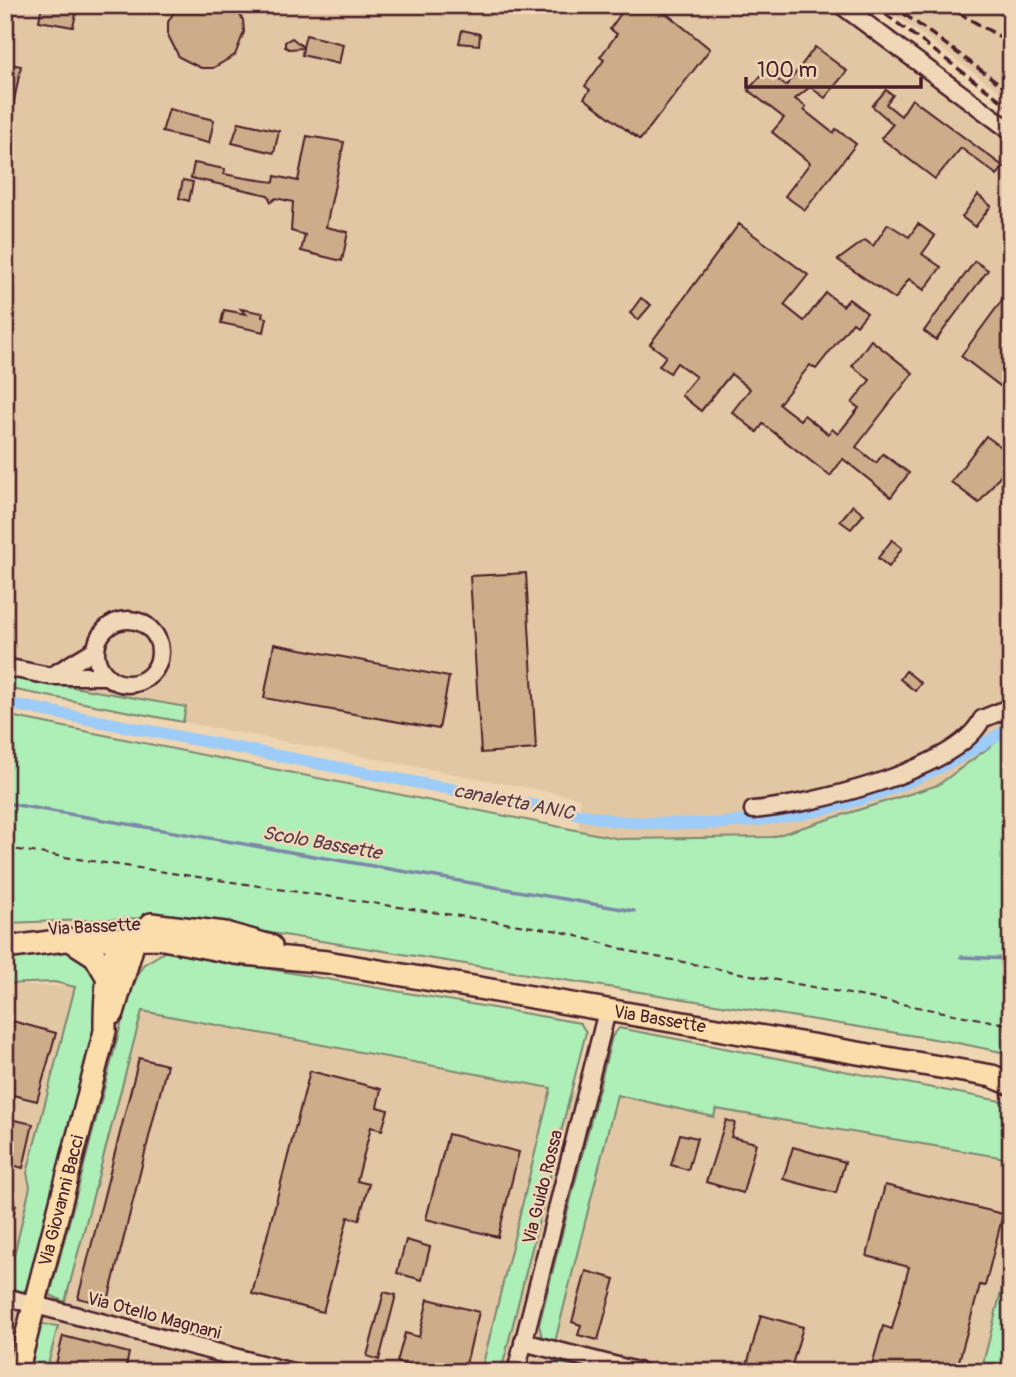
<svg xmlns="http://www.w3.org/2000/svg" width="1016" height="1377" font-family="Pangolin,sans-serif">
	<rect width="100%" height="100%" fill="#efd6b3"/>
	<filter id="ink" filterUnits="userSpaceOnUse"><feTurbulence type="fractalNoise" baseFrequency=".0143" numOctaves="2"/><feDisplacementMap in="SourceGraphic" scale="14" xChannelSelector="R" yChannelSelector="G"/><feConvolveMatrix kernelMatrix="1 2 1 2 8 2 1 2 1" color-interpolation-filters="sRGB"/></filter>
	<g filter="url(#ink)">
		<g fill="#e2c7a4">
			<polygon points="5,5 828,5 1011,139 1011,1054 953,1042 573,983 580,798 5,688"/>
			<polygon points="881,5 1011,5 1011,100"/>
			<polygon points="5,985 75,987 142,1011 551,1088 624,1097 713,1117 716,1108 860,1132 1011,1161 1011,1372 5,1372"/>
		</g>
		<g fill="#aeeeb7" stroke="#7c8671" stroke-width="2">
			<polygon points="5,675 186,707 183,722 5,688"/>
			<polygon points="5,715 620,839 772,837 938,785 1011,731 1011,1054 953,1042 208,923 148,918 5,923"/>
			<polygon points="71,948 83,955 101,982 97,1017 29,1286 23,1292 6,1290 30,1187 27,1173 75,987 54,982 5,984 5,952"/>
			<polygon points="166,951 580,1023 586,1032 501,1372 481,1372 551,1088 142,1011 65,1302 50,1295 129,994 143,965"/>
			<polygon points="619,1028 1011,1103 1011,1159 716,1109 714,1117 617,1095 555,1342 542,1337 539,1325 612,1037"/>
			<polygon points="1011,1252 1011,1340 1003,1371 981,1372"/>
			<polygon points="41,1324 58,1326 46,1372 30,1372"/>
			<polygon points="553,1361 596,1372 531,1372 534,1362 551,1367"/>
		</g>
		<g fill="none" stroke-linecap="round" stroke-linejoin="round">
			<g stroke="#7c87a7" stroke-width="3.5">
				<polyline points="5,803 634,911"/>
				<polyline points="961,957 1011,959"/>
			</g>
			<path stroke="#9eccf9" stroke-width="12" d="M5,703L615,821C770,832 878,812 1011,727"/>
		</g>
		<g fill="#cdad89" stroke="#4a1f2b" stroke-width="2">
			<polygon points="42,5 78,5 73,27 39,21"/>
			<polygon points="178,5 234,5 243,20 244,32 235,55 213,68 201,68 179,57 168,35 168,22"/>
			<polygon points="627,5 656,5 710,49 640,140 584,98 590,90 585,86 604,60 600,57 617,34 610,29"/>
			<polygon points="462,30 480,34 479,45 459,43"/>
			<polygon points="306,35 343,44 339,64 302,55 303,48 289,49 285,47 285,42 292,38 303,47"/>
			<polygon points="815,47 847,71 825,98 810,87 795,99 806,107 804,110 833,133 836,129 856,144 805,210 785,196 810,163 772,132 784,118 748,90 766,70 786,86"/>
			<polygon points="5,63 21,66 10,121 5,120"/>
			<polygon points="886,90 893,95 886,104 901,116 912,99 1004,167 997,175 961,148 935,179 881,138 893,124 872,106"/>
			<polygon points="169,109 214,120 209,143 162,132"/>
			<polygon points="239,122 279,131 274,153 232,143"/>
			<polygon points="307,136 344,142 326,227 348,232 342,261 301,251 305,235 291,231 293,202 276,198 271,202 268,195 191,178 194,163 225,169 224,174 245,178 274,182 275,176 298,181"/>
			<polygon points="183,180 193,182 189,201 179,198"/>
			<polygon points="978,195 991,206 975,227 962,217"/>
			<polygon points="739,224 808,275 784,305 804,321 826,293 843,306 849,299 867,313 857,325 853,322 816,369 810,365 779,404 800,420 804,415 828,434 832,429 838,434 859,408 852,403 870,380 852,366 871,340 913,373 856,447 876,463 883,454 909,473 891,497 843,459 830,476 763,424 757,432 732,412 750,389 731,374 701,411 681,395 696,377 677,363 670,373 659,366 666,356 650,344"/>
			<polygon points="888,224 909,237 918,224 935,236 922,254 941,267 924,290 909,279 895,299 838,260 865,240 873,246"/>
			<polygon points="975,261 988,270 936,340 924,331"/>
			<polygon points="1011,288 1011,380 1004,389 961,356"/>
			<polygon points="641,298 651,305 638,320 630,313"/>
			<polygon points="241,309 263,313 262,317 267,318 264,332 221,323 224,310 246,314"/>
			<polygon points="986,436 1011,454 1011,461 979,503 951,482"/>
			<polygon points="853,505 864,514 851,529 840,521"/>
			<polygon points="892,540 902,548 889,567 878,558"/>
			<polygon points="526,573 536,749 481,753 470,576"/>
			<polygon points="274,644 449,677 439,729 264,698"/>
			<polygon points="906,671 921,683 915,691 900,679"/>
			<polygon points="5,1019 56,1033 37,1101 5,1093"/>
			<polygon points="139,1058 167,1065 107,1305 78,1298"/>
			<polygon points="310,1071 381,1089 377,1107 388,1110 382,1130 371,1127 357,1181 369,1184 359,1220 348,1217 323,1312 252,1294"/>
			<polygon points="5,1118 33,1124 23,1168 5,1163"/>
			<polygon points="726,1120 735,1123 731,1137 756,1143 743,1193 706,1182"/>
			<polygon points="448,1134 519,1152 498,1237 426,1219"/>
			<polygon points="680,1134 697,1138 688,1170 671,1165"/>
			<polygon points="793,1147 845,1162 836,1193 783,1179"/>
			<polygon points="885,1185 1003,1214 985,1286 980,1285 956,1372 870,1372 883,1326 892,1329 909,1267 867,1256"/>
			<polygon points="5,1202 16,1205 8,1233 5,1232"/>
			<polygon points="406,1240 430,1247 422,1280 397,1273"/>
			<polygon points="586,1271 615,1279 598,1340 578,1335 581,1325 572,1322"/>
			<polygon points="384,1292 396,1295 379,1360 367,1356"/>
			<polygon points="428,1299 479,1312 464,1372 435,1372 397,1362 405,1333 419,1337"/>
			<polygon points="761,1315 803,1327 790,1372 745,1372"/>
			<polygon points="63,1336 129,1353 125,1372 54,1372"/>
		</g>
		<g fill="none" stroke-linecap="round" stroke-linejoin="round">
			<defs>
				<g id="minor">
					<polyline points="841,5 1011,131"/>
					<polyline points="1007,5 1011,8"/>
					<circle cx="128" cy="652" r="32"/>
					<polyline points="5,667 50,676 107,676"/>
					<polyline points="53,675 96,649"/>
					<path d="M753,810C809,805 957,771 982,719L1011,707"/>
					<polyline points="5,1297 292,1372"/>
					<polyline points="523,1342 641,1372"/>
					<polyline points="516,1372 607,1011"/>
				</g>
				<g id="major">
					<polyline points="151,924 225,933 271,946"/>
					<polyline points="70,940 95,956 109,980"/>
					<path id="s1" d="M5,948L65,940L158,938L235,953L327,962L992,1076L1011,1084"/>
					<polyline points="113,1013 134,941 129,935"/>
					<path id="s2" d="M17,1372L105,1031C105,1000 104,949 134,932"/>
				</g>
			</defs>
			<use href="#minor" stroke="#4a1f2b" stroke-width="21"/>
			<use href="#major" stroke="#4a1f2b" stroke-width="26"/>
			<polyline stroke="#4a1f2b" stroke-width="2" stroke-dasharray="7 5" stroke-linecap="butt" points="5,848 559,931 641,954 1011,1025"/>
			<use href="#minor" stroke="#efd7b7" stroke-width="16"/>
			<use href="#major" stroke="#faddab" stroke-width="21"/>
			<g stroke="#4a1f2b" stroke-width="3.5" stroke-dasharray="10 5" stroke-linecap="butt">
				<polyline points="873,5 1011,108"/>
				<polyline points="892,5 1011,92"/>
				<polyline points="945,5 1011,43"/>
			</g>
		</g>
	</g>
	<g text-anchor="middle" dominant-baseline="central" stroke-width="5" stroke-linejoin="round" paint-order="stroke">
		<g font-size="18" fill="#4a1f2b" stroke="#efd7b7">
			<text transform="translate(94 927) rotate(-3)">Via Bassette</text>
			<text stroke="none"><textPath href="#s1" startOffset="662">Via Bassette</textPath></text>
			<text transform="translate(543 1187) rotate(-76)">Via Guido Rossa</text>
			<text stroke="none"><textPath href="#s2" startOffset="177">Via Giovanni Bacci</textPath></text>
			<text transform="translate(154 1316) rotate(15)">Via Otello Magnani</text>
		</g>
		<g font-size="19" font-style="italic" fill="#57394a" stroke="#efd7b7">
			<text transform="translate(514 802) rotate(11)">canaletta ANIC</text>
			<text transform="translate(322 843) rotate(10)">Scolo Bassette</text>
		</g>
	</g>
	<rect width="1016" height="1377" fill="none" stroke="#efd7b7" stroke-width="28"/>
	<rect x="14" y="14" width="988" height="1349" fill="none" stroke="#4a1f2b" stroke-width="2.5" filter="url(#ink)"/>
	<path d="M746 77v10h175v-10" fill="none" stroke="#4a1f2b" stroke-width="3.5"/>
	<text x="757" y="77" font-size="21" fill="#4a1f2b" stroke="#efd7b7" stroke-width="5" paint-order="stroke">100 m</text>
</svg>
